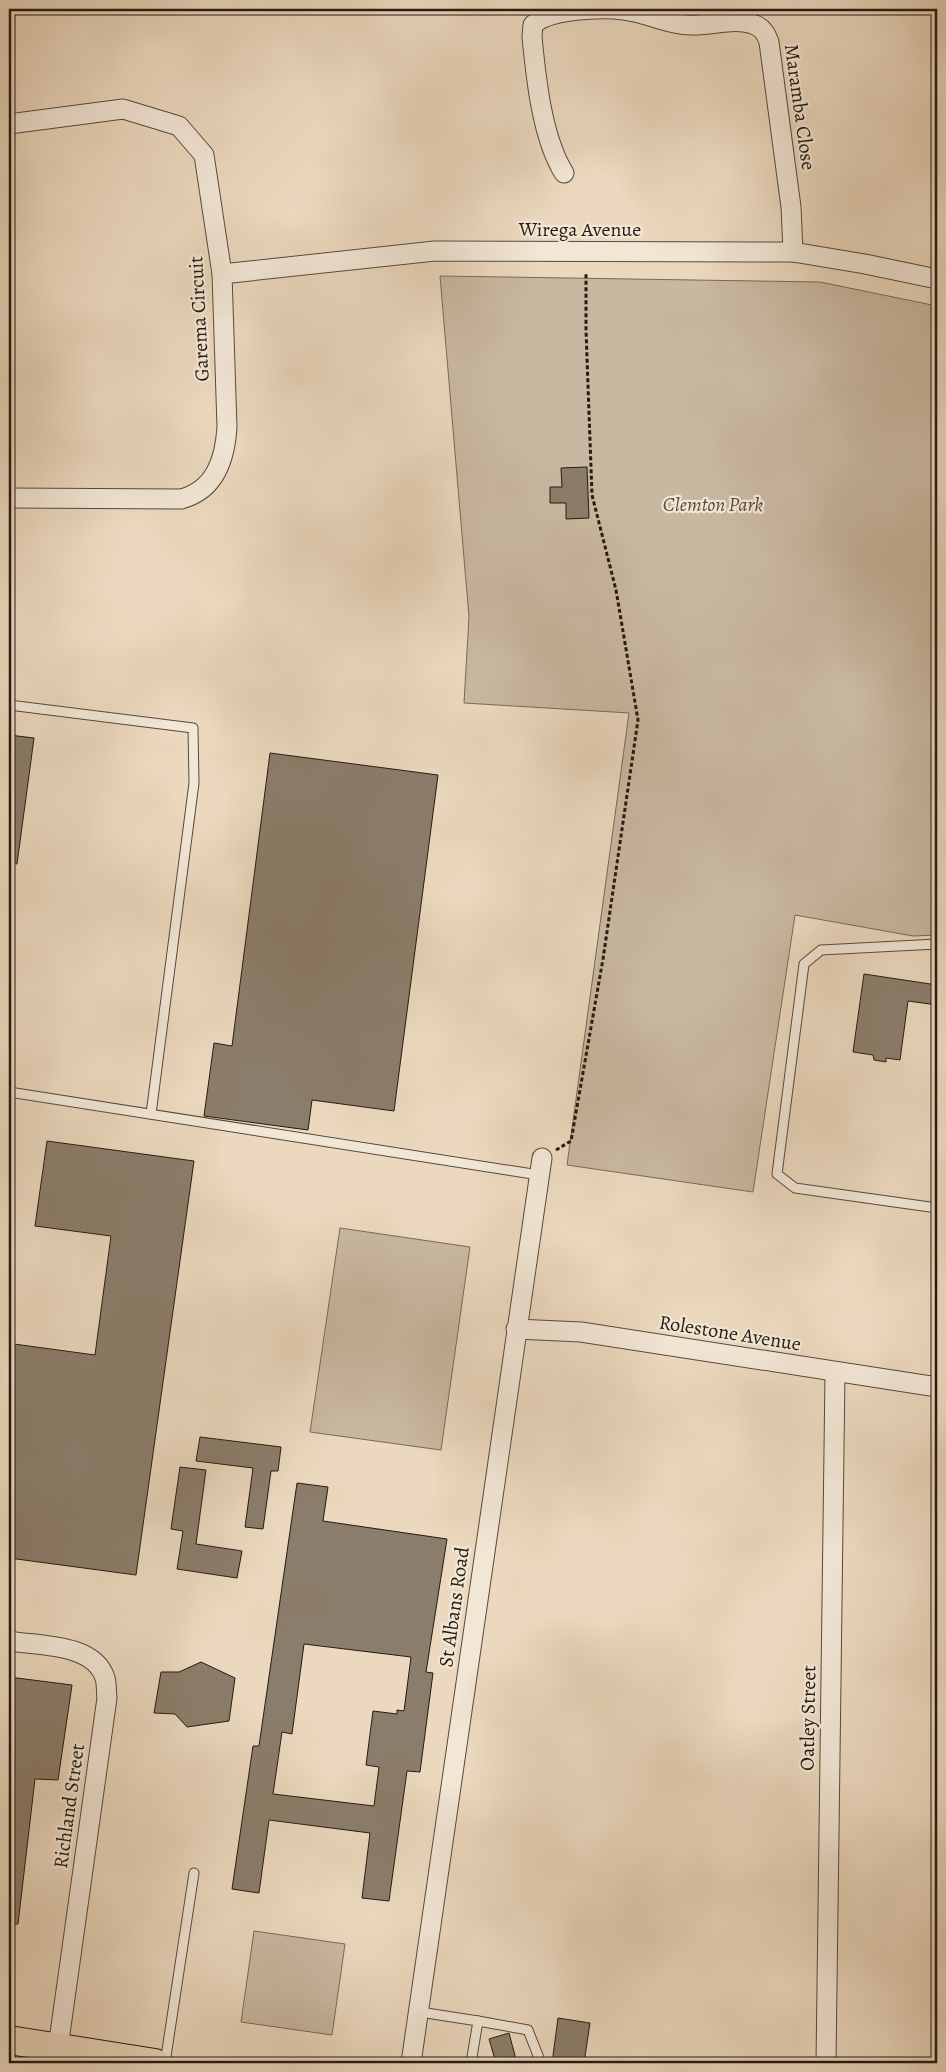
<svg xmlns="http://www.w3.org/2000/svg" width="946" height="2072" font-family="Alegreya,serif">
	<rect width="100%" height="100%" fill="#ebd8be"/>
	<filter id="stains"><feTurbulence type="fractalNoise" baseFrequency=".004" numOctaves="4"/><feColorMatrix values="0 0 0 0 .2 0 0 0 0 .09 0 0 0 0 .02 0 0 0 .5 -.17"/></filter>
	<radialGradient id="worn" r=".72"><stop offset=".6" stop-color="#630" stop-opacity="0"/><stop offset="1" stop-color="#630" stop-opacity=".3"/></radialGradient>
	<g fill="#c9b8a1" stroke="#766a59">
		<polygon points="440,276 820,282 937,306 937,935 913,936 795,915 753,1192 567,1165 629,713 464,703 469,617"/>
		<polygon points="340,1228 470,1247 441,1450 310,1432"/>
		<polygon points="254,1931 345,1944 332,2035 241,2022"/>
	</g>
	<g fill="#8b7d6b" stroke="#241b11" fill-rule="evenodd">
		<polygon points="587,467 589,518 566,519 566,503 550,503 550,487 562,487 561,468"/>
		<polygon points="9,735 34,738 17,864 9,863"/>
		<polygon points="270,753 438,775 394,1111 312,1100 308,1130 204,1116 214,1043 232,1046"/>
		<polygon points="864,974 937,985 937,1005 908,1001 900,1060 886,1058 886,1062 874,1060 873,1055 853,1052"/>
		<polygon points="47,1141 194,1161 136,1575 9,1558 9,1383 14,1344 95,1355 111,1236 35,1226"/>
		<polygon points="200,1437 281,1447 278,1471 271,1471 263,1529 245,1527 253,1468 196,1461"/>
		<polygon points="180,1467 206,1470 196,1544 242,1551 237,1578 177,1569 183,1531 171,1529"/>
		<path d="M297,1483L328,1487L323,1521L447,1539L426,1672L433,1673L420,1772L407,1771L389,1901L362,1898L370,1833L269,1820L259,1893L232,1889L253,1746H259ZM304,1644L411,1657L404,1711L397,1710V1714L373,1711L366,1765L379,1767L374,1806L273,1794L282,1732L292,1734Z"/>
		<polygon points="201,1662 235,1678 229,1721 187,1727 175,1714 154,1713 161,1672 179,1672"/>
		<polygon points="9,1677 72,1685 58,1780 35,1779 18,1924 9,1924"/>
		<polygon points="558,2018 590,2023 584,2063 552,2063"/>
		<polygon points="509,2033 517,2063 496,2063 489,2039"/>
	</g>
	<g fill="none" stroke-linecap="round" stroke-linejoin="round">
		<defs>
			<g id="service">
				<polyline points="9,705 193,728 194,783 151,1114"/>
				<polyline points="937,944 821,950 804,964 777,1174 795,1188 937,1208"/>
				<polyline points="9,1092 539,1175"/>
				<polyline points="420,2012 478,2021 471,2063"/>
				<polyline points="478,2021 528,2030 541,2063"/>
				<polyline points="165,2063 194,1873"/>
			</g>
			<g id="minor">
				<path d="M9,124L123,109L179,126L204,155L222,274L227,427C225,460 215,490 181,499L9,498"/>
				<path d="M564,173C542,138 536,78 532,37L533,25C548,9 602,7 624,10C649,13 670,26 695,25C714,25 737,17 755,25C763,28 766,34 769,42L791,207L793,252"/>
				<polyline points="222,274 435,251 793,252 865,264 937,279"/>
				<polyline points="516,1329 581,1332 937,1387"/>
				<path d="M9,1641C38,1646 94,1643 105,1678C107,1684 106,1692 107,1698L58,2048"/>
				<polyline points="411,2063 542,1158"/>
				<polyline points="826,2063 835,1373"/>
			</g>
			<polyline id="primary" points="9,2040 155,2063"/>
		</defs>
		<use href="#service" stroke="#564a3c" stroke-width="11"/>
		<use href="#minor" stroke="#564a3c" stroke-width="21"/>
		<use href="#primary" stroke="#241b11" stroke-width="30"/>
		<polyline stroke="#241b11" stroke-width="3" stroke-dasharray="4 2.5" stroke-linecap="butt" points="556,1150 571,1141 603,959 638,720 616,590 592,495 586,330 586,274"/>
		<use href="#service" stroke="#f2e6d5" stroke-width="9"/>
		<use href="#minor" stroke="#f2e6d5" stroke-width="19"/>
		<use href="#primary" stroke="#ebd8be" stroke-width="28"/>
	</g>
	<g text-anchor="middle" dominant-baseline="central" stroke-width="4.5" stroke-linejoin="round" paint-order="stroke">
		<g font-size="20" fill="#241b11" stroke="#f2e6d5">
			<text transform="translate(800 107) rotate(82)">Maramba Close</text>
			<text x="580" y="229">Wirega Avenue</text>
			<text transform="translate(199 319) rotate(-93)">Garema Circuit</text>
			<text transform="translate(730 1333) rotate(9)">Rolestone Avenue</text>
			<text transform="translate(454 1607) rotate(-82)">St Albans Road</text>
			<text transform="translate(808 1718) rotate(-89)">Oatley Street</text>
			<text transform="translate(69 1806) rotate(-82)">Richland Street</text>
		</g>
		<g font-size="20" font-style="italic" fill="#564a3c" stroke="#f2e6d5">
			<text x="713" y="504">Clemton Park</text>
		</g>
	</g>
	<rect width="946" height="2072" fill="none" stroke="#ebd8be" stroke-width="30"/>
	<rect x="10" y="10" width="926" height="2052" fill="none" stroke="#241b11" stroke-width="2.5"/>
	<rect x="15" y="15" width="916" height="2042" fill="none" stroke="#241b11"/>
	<rect width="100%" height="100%" filter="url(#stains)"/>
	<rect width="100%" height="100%" fill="url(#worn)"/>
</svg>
